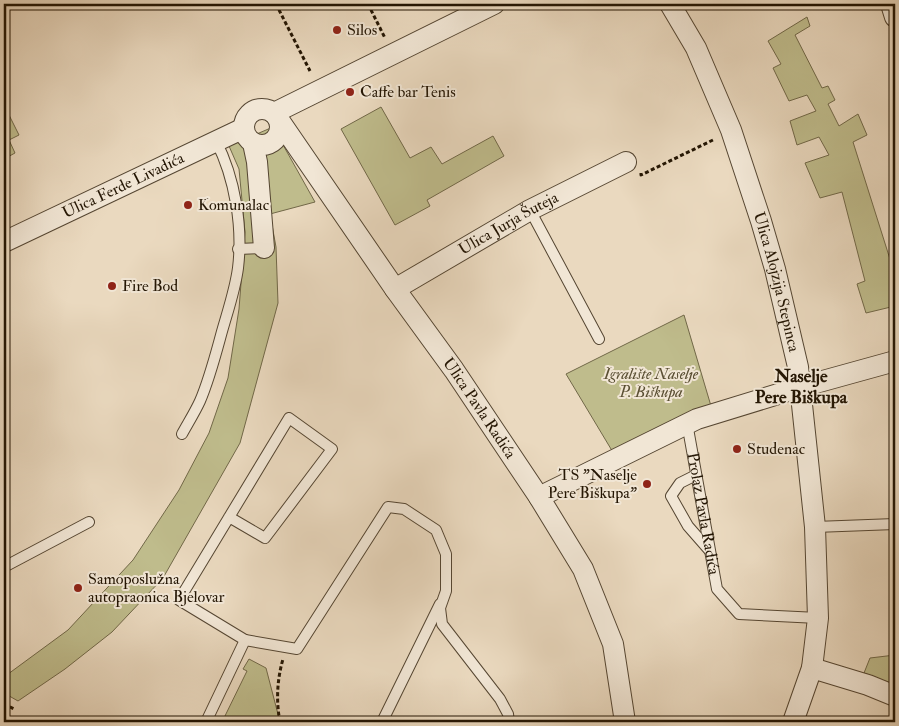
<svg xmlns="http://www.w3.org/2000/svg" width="899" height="726" font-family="'IM FELL Double Pica',serif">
	<rect width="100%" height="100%" fill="#ead9bf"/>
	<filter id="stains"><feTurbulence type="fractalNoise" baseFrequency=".004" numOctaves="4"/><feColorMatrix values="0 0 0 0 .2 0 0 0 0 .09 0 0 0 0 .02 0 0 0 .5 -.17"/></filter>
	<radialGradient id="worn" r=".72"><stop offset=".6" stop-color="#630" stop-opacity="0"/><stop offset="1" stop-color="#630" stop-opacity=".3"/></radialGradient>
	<g fill="#bfbc8c" stroke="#716848">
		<polygon points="807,17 810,26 795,35 822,88 828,86 835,100 828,104 839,126 858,114 867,135 853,142 895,275 895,306 866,313 857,284 865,281 842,192 820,198 805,163 829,155 819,137 797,145 790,121 816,111 807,95 789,101 773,68 781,64 768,41"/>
		<polygon points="4,105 19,135 9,140 15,153 4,159"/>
		<polygon points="381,107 410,158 431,147 442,164 493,136 504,156 427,200 430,206 395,225 341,129"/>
		<polygon points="273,127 315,202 270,214 276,247 278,303 240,443 163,578 112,632 65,669 18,701 4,693 4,677 68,630 133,560 179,490 209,433 228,378 239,309 245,232 239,169 229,146"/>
		<polygon points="684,315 711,406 614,454 566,374"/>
		<polygon points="895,655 895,685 864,673 870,658"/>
		<polygon points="249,659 266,668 280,722 222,722 247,671 243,669"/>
	</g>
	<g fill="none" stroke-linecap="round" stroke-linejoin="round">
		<defs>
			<g id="service">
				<polyline points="530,210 599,339"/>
				<polyline points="238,249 264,248"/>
				<polyline points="895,414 895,419"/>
				<path id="s1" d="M687,423L717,589L739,614L818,618"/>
				<path d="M182,434C188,423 195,412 200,401C209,380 215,357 221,335C227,313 235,291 238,268C243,227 235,178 216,141"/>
				<polyline points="696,475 680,483 671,496 688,526 709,550"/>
				<polyline points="229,517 265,538 332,449 289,418 179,600 245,640"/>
				<polyline points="815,527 895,524"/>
				<polyline points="4,567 89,522"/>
				<polyline points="206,722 245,640 297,649 388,507 404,509 436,530 446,554 446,591 440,608 442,624 500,699 508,714 509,722"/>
				<polyline points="382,722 440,604"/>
			</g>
			<g id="minor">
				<path id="s2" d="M670,4L696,48L731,130L761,221L775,269L798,367L815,527L818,618L812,668L793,722"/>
				<polyline points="891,4 895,17"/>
				<circle cx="262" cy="127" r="18"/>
				<polyline points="274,113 494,4"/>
				<path id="s3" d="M279,120L395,289L454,370L539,497L583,569L613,644L625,722"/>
				<polyline points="253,143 257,162 264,248"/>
				<path id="s4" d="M4,242L244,128"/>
				<path id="s5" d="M395,289L530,210L626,162"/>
				<polyline points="539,497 697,419 801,387 895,361"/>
				<polyline points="812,668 868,685 895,696"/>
			</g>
		</defs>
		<use href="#service" stroke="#554632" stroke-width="12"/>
		<use href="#minor" stroke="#554632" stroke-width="22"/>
		<g stroke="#231503" stroke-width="3" stroke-dasharray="4 2.5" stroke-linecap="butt">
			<polyline points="276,4 310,71"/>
			<polyline points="368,4 385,38"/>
			<polyline points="641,173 641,175 715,139"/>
			<polyline points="4,704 14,709"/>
			<path d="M280,722C276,701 277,680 283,659"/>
		</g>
		<use href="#service" stroke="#f1e6d5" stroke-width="10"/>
		<use href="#minor" stroke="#f1e6d5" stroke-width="20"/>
	</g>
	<g fill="#8f2418" stroke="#f1e6d5" stroke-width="2">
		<circle cx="337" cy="30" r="5"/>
		<circle cx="350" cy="92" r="5"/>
		<circle cx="188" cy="205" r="5"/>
		<circle cx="112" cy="286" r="5"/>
		<circle cx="737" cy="449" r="5"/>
		<circle cx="647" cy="484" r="5"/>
		<circle cx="78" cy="588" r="5"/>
	</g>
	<g text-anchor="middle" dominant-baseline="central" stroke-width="4" stroke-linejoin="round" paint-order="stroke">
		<g font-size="16" fill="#231503" stroke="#f1e6d5" text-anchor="start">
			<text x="347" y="30">Silos</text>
			<text x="360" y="92">Caffe bar Tenis</text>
			<text x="198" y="205">Komunalac</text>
			<text x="122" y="286">Fire Bod</text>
			<text x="747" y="449">Studenac</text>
			<text x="637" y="475" text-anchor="end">TS "Naselje<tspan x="637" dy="18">Pere Biškupa"</tspan></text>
			<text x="88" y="579">Samoposlužna<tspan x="88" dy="18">autopraonica Bjelovar</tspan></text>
		</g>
		<g font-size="16" fill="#231503" stroke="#f1e6d5">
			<text stroke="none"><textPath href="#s4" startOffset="132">Ulica Ferde Livadića</textPath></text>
			<text stroke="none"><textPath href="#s5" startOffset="131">Ulica Jurja Šuteja</textPath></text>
			<text stroke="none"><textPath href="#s2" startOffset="299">Ulica Alojzija Stepinca</textPath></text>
			<text stroke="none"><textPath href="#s3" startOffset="351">Ulica Pavla Radića</textPath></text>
			<text stroke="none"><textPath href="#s1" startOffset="92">Prolaz Pavla Radića</textPath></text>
		</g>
		<g font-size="16" font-style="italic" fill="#5a4f33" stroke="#f1e6d5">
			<text x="651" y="374">Igralište Naselje<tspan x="651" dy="18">P. Biškupa</tspan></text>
		</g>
		<g font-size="18" font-weight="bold" fill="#231503" stroke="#f1e6d5">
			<text x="801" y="376">Naselje<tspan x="801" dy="21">Pere Biškupa</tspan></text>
		</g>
	</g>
	<rect width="899" height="726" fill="none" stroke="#ead9bf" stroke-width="20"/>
	<rect x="5" y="5" width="889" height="716" fill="none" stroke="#231503" stroke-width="2.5"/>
	<rect x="10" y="10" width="879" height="706" fill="none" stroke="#231503"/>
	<rect width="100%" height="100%" filter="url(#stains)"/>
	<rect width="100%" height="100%" fill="url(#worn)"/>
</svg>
